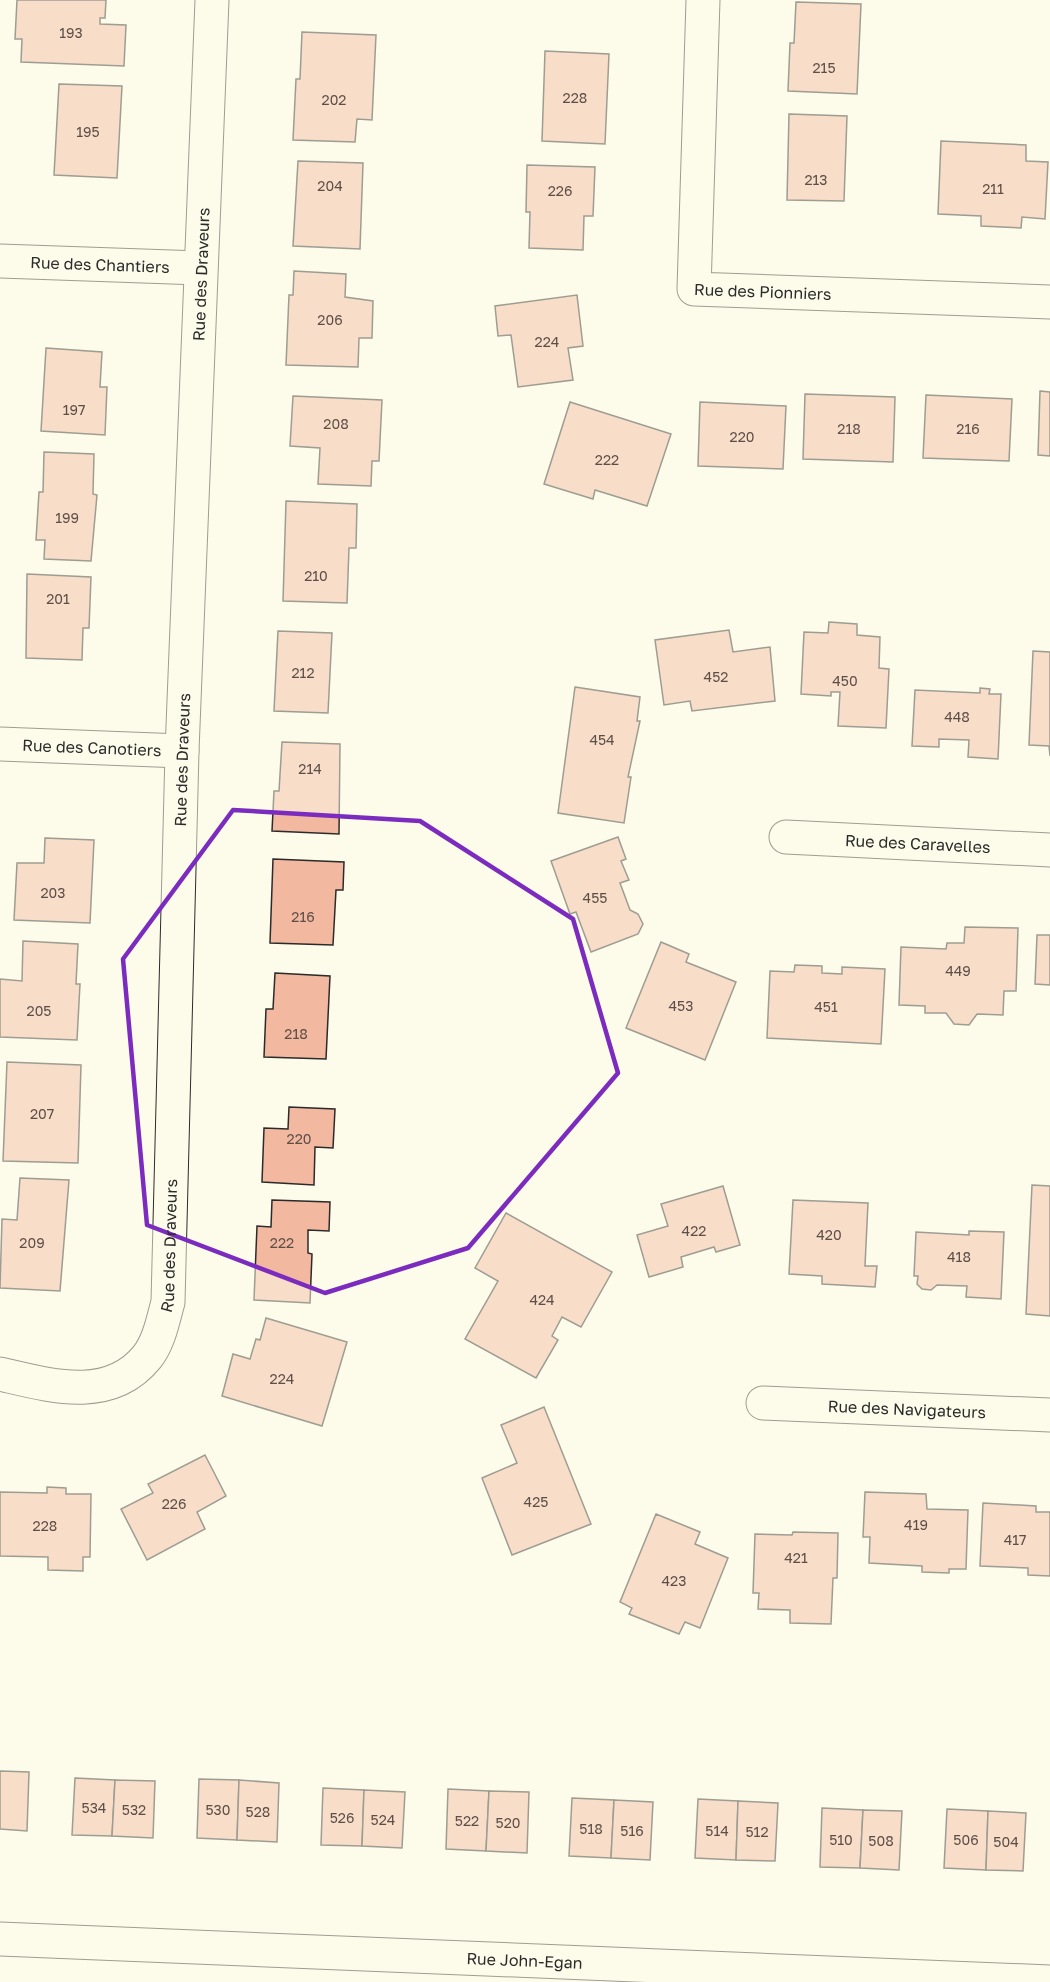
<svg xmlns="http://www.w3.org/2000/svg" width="1050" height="1982" font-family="'Golos Text',sans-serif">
	<rect width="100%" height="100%" fill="#fdfbea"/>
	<g fill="#f2b8a0" stroke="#2b2b2b" stroke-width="1.5">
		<polygon points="17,0 106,0 105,18 100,18 100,24 126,25 124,66 21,62 22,39 15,39"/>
		<polygon points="796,2 861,4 857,94 788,91 790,43 794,43"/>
		<polygon points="302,32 376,35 372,120 357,119 355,142 293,140 296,79 300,79"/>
		<polygon points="545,51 609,54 605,144 542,141"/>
		<polygon points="59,84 122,86 117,178 54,175"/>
		<polygon points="789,114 847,116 844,201 787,200"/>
		<polygon points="941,141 1026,145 1026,161 1048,162 1045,219 1022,217 1021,228 981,226 981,216 938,214"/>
		<polygon points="298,161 363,163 360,249 293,246"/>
		<polygon points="527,165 595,167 593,216 584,216 583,250 529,248 530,212 526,212"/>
		<polygon points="294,271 346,274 345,297 373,301 372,338 359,338 358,367 286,365 289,295 293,295"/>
		<polygon points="577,295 583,346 568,348 573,380 518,387 511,335 498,336 495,306"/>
		<polygon points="46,348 102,352 100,387 107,387 105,435 41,431"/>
		<polygon points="1040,391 1050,392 1050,456 1038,455"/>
		<polygon points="805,394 895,397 893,462 803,459"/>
		<polygon points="926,395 1012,399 1009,461 923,458"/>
		<polygon points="293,396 382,400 379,461 372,461 371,486 318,484 320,448 290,446"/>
		<polygon points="570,402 671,434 647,506 595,490 593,499 544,484"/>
		<polygon points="700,402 786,406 783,469 698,466"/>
		<polygon points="44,452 94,454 93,494 97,495 91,561 44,559 45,540 36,540 39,492 43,492"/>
		<polygon points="286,501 357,504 356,548 349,548 347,603 283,601"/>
		<polygon points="27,574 91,577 89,628 83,628 82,660 26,658"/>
		<polygon points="829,622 857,624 857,635 880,637 879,668 889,669 886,728 838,726 840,692 831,692 831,696 801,694 804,632 828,633"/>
		<polygon points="729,630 733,652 770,647 775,701 692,711 690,701 664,705 655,640"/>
		<polygon points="278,631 332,633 328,713 274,711"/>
		<polygon points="1033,651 1050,652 1050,756 1049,746 1029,745"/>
		<polygon points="575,687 640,697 637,721 640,721 628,777 631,777 624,823 558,813"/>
		<polygon points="980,688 990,689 989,694 1001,694 998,759 968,757 969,740 939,739 939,747 912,746 915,690 980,693"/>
		<polygon points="282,742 340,744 339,834 272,831 274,791 279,791"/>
		<polygon points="618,837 626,859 621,861 629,880 620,883 630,910 638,914 643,924 638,934 591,952 576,912 570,914 551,861"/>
		<polygon points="45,838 94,840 90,923 14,920 17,863 44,863"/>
		<polygon points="273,859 344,862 343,890 336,890 333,945 270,943"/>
		<polygon points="965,927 1018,928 1016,991 1004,991 1003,1015 977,1014 969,1025 954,1024 946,1013 925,1013 925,1006 899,1005 901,947 946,949 947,943 964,943"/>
		<polygon points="1037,935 1050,935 1050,985 1035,984"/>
		<polygon points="23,941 78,944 76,984 80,984 77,1040 0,1037 0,979 22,981"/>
		<polygon points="661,942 689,954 686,962 736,982 705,1060 626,1028"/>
		<polygon points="795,965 822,966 822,973 842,974 842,967 885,969 881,1044 767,1038 770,971 794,972"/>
		<polygon points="275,973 330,976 326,1059 264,1057 266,1009 273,1009"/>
		<polygon points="7,1062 81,1065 78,1163 3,1161"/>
		<polygon points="289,1107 335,1109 333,1148 315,1147 314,1185 262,1182 264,1128 288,1129"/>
		<polygon points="20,1178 69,1180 60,1291 0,1288 2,1219 17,1220"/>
		<polygon points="1032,1185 1050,1186 1050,1316 1026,1314"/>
		<polygon points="723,1186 740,1245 716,1252 714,1247 681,1257 683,1267 649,1277 637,1235 668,1226 661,1204"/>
		<polygon points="272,1200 330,1202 329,1231 308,1230 308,1253 312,1254 310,1303 254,1300 257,1226 271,1227"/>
		<polygon points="793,1200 868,1203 865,1266 877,1266 875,1287 822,1284 822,1276 789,1274"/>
		<polygon points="506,1213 612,1272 581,1327 562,1317 552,1336 558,1340 536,1378 465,1339 498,1281 475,1268"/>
		<polygon points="969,1231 1004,1232 1001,1299 966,1297 967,1286 937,1285 931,1290 922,1289 917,1284 918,1276 914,1276 916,1232 969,1235"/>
		<polygon points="266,1318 347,1342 322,1426 222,1396 233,1354 250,1359 256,1339 260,1340"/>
		<polygon points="544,1407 591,1524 512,1555 482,1478 517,1463 501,1425"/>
		<polygon points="205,1455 226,1496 197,1512 205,1529 147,1560 121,1509 153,1493 148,1484"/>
		<polygon points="47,1487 66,1488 66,1494 91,1494 90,1557 83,1557 83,1571 48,1570 48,1557 0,1556 0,1492 47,1493"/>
		<polygon points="865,1492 926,1494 927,1509 968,1510 966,1569 949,1569 949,1573 922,1572 922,1566 869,1563 870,1537 863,1537"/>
		<polygon points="983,1503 1036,1506 1036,1512 1050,1512 1050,1576 1028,1575 1028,1568 980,1566"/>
		<polygon points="656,1514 700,1532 695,1544 728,1558 700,1628 685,1622 679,1634 629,1614 632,1608 620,1602"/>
		<polygon points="793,1532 838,1533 837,1578 833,1578 831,1624 790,1623 790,1610 758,1609 759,1593 753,1593 755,1534 792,1535"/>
		<polygon points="0,1771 29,1772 27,1831 0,1829"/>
		<polygon points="75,1778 115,1780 112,1836 72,1835"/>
		<polygon points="199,1779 239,1780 237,1840 197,1838"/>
		<polygon points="115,1780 155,1781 153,1838 112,1836"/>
		<polygon points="239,1780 279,1783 277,1842 237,1840"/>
		<polygon points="323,1788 364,1790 362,1846 321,1845"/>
		<polygon points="448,1789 489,1791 486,1851 446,1849"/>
		<polygon points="364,1790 405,1792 402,1848 362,1846"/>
		<polygon points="489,1791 529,1792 527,1853 486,1851"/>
		<polygon points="572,1798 614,1800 611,1858 569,1856"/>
		<polygon points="698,1799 738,1801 736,1860 695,1858"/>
		<polygon points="614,1800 653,1802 650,1860 611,1858"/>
		<polygon points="738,1801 778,1803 775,1861 736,1860"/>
		<polygon points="822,1808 863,1810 860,1868 820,1867"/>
		<polygon points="947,1809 988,1811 986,1870 944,1868"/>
		<polygon points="863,1810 902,1811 899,1870 860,1868"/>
		<polygon points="988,1811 1026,1813 1023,1871 986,1870"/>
	</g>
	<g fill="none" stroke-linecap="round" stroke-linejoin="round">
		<defs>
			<g id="minor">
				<path id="s1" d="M703,0L694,289L1050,302"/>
				<path id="s2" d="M0,261L200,268"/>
				<path id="s3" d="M0,744L182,751"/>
				<path id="s4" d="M786,837L1050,850"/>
				<path id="s5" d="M0,1374C48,1385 109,1404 147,1357C159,1342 163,1320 168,1302L182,751L212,0"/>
				<path id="s6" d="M763,1403L1050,1415"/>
				<path id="s7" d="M0,1939L1050,1982"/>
			</g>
		</defs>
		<use href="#minor" stroke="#2b2b2b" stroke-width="35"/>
		<use href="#minor" stroke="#fdfbea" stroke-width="33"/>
	</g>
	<path d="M0 0H1050V1982H0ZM233,810L420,821L573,919L618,1073L468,1248L325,1293L147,1225L123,959Z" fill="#fdfbea" fill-opacity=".55" fill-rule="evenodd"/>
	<path fill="none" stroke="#7b2cbf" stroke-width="4.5" stroke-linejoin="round" d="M233,810L420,821L573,919L618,1073L468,1248L325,1293L147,1225L123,959Z"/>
	<g text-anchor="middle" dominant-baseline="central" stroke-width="4.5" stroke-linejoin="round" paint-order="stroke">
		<g font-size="14" fill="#5d4e48">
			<text x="71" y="32">193</text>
			<text x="824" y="67">215</text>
			<text x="575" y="97">228</text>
			<text x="334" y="99">202</text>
			<text x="88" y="131">195</text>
			<text x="816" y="179">213</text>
			<text x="330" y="185">204</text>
			<text x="993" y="188">211</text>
			<text x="560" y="190">226</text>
			<text x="330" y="319">206</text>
			<text x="547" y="341">224</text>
			<text x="74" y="409">197</text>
			<text x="336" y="423">208</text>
			<text x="849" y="428">218</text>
			<text x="968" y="428">216</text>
			<text x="742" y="436">220</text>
			<text x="607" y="459">222</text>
			<text x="67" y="517">199</text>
			<text x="316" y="575">210</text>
			<text x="58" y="598">201</text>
			<text x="303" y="672">212</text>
			<text x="716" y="676">452</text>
			<text x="845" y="680">450</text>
			<text x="957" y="716">448</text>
			<text x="602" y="739">454</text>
			<text x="310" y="768">214</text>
			<text x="53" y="892">203</text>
			<text x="595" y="897">455</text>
			<text x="303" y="916">216</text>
			<text x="958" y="970">449</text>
			<text x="681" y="1005">453</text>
			<text x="826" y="1006">451</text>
			<text x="39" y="1010">205</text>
			<text x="296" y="1033">218</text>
			<text x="42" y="1113">207</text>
			<text x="299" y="1138">220</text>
			<text x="694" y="1230">422</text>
			<text x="829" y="1234">420</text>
			<text x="32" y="1242">209</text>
			<text x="282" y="1242">222</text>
			<text x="959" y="1256">418</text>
			<text x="542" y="1299">424</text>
			<text x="282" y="1378">224</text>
			<text x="536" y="1501">425</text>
			<text x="174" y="1503">226</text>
			<text x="916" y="1524">419</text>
			<text x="45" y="1525">228</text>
			<text x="1015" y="1539">417</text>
			<text x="796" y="1557">421</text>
			<text x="674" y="1580">423</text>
			<text x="94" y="1807">534</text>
			<text x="134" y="1809">532</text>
			<text x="218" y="1809">530</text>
			<text x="258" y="1811">528</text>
			<text x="342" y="1817">526</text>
			<text x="383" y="1819">524</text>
			<text x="467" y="1820">522</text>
			<text x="508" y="1822">520</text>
			<text x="591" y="1828">518</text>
			<text x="632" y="1830">516</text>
			<text x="717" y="1830">514</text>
			<text x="757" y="1831">512</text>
			<text x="841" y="1839">510</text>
			<text x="966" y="1839">506</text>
			<text x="881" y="1840">508</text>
			<text x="1006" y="1841">504</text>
		</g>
		<g font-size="16" fill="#2b2b2b" stroke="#fdfbea">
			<text stroke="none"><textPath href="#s2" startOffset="100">Rue des Chantiers</textPath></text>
			<text stroke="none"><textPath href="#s5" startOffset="1245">Rue des Draveurs</textPath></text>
			<text stroke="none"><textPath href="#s1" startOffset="358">Rue des Pionniers</textPath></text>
			<text stroke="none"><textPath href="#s3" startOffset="92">Rue des Canotiers</textPath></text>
			<text stroke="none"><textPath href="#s5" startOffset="759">Rue des Draveurs</textPath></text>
			<text stroke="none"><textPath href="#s4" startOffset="132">Rue des Caravelles</textPath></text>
			<text stroke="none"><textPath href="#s5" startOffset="273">Rue des Draveurs</textPath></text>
			<text stroke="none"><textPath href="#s6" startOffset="144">Rue des Navigateurs</textPath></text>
			<text stroke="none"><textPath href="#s7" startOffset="525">Rue John-Egan</textPath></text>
		</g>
	</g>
</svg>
